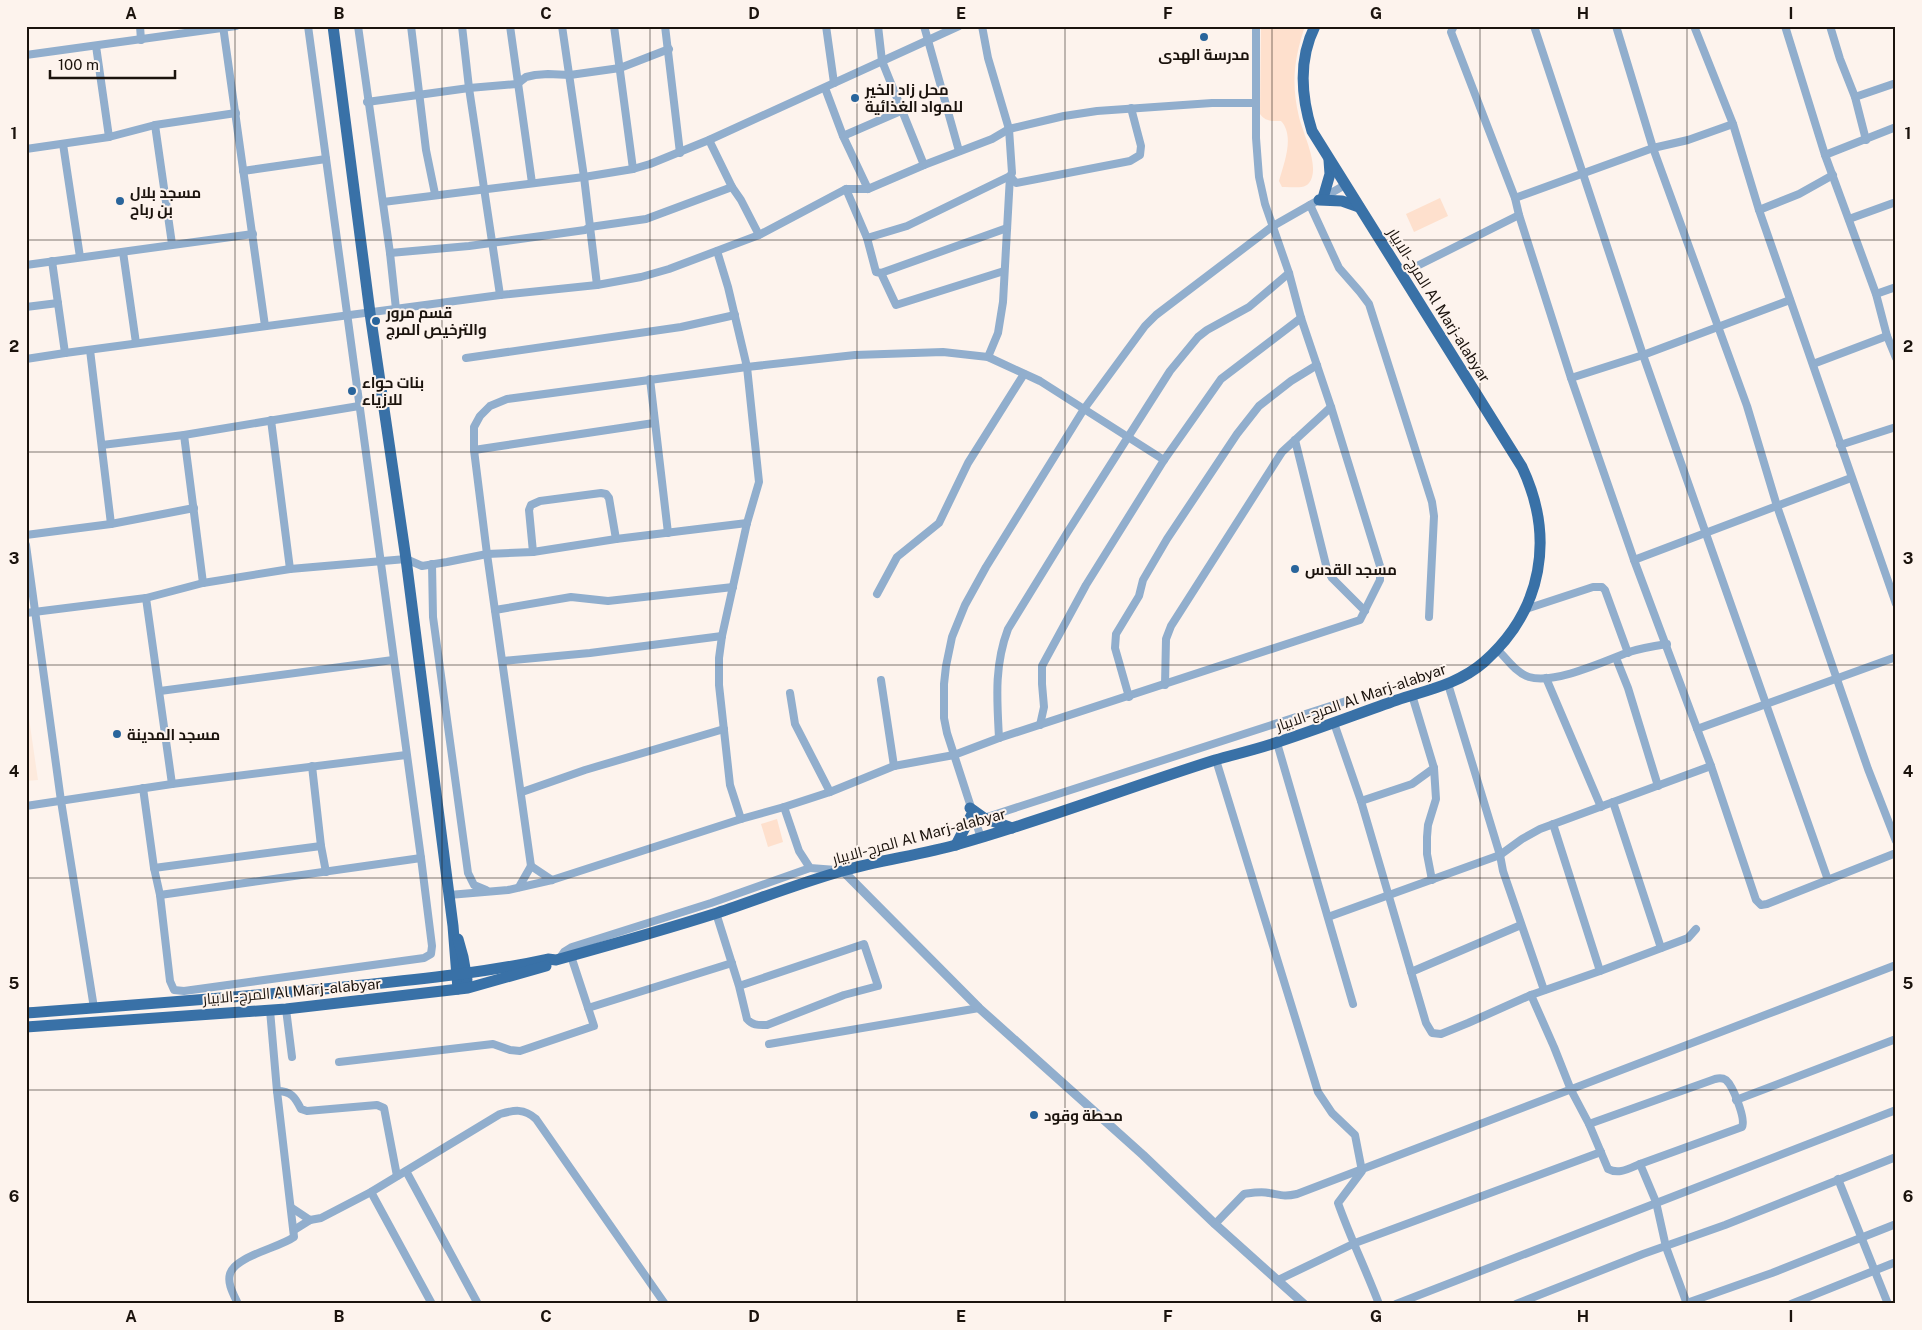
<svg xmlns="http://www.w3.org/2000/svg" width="1922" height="1330" font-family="'Public Sans',Cairo,sans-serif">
	<rect width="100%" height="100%" fill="#fdf3ed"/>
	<polygon fill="#fdeadd" points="26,698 38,780 26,781"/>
	<g fill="#fee0cd">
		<path d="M1261,26H1305C1294,59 1291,83 1299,117C1303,133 1317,161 1312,177C1308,192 1293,186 1282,187L1279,181C1284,163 1295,136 1281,121C1272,121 1266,122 1260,114Z"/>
		<polygon points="1440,198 1448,216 1414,232 1406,214"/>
		<polygon points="777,819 783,842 768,847 761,824"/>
	</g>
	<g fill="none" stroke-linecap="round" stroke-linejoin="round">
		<g stroke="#91aecd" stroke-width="8">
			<polyline points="140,26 141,40"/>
			<polyline points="223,26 265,326"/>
			<polyline points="358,26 390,253 396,309"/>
			<polyline points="411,26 426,150 435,194"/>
			<polyline points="462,26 469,88 500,295"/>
			<polyline points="510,26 532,183"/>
			<polyline points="562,26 584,177 597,285"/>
			<polyline points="614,26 633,169"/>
			<polyline points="665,26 680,153"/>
			<polyline points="826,26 834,83"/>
			<polyline points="878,26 882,61 924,165"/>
			<polyline points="924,26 959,151"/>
			<polyline points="982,26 988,58 1009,129 1012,173 1010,176 1003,302 998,333 988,357"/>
			<polyline points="1454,26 1451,32 1515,198 1519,215 1571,378 1634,560 1711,766 1756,900 1761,905 1767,904 1896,853"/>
			<polyline points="1534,26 1643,355 1828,880"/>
			<polyline points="1616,26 1653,148 1747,406 1777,506 1868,769 1896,841"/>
			<polyline points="1694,26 1733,124 1759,210 1896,604"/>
			<polyline points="1785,26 1825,155 1876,294 1887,336 1896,358"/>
			<polyline points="1830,26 1840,59 1855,97 1866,140"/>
			<polyline points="96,46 109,137"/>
			<polyline points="26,55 236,26"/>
			<polyline points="825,88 843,136 868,189"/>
			<polyline points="1855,97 1896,83"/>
			<polyline points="367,102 469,88 517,84 526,77 535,75 548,74 570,75 620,68 669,49"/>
			<polyline points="155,125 172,244"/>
			<polyline points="843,136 903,110"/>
			<polyline points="709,140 732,187 741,200 759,235"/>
			<polyline points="63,144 80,257"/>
			<polyline points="26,149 109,137 155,125 236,113"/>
			<polyline points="1825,155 1896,127"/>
			<polyline points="243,171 326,159"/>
			<polyline points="846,189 867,238 907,226 1010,176 1016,183 1130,161 1140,155 1141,146 1131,108"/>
			<polyline points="1515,198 1653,148 1688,140 1733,124"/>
			<polyline points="383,202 584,177 633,169 650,164 709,140 959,26"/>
			<polyline points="1310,205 1339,268 1360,292 1369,304 1432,502 1434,516 1429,617"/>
			<polyline points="1759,210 1799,194 1833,175"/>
			<polyline points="1849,219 1896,202"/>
			<polyline points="867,238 876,272 881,273 896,305 1004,271"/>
			<polyline points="717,251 728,287 747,367 759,482 747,523 722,636 719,658 719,685 730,785 741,819"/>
			<polyline points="123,252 136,343"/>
			<polyline points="390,253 469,246 585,230 590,227 646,219 732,187"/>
			<polyline points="52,261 65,353"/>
			<polyline points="26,265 253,234"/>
			<polyline points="881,273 1007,228"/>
			<polyline points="1401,274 1519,215"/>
			<polyline points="1876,294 1896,287"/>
			<polyline points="26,307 58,303"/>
			<polyline points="90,350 111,524"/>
			<polyline points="466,358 681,327 735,315"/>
			<polyline points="26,359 65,353 500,295 597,285 641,277 669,269 759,235 846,189 868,189 924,165 992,139 1009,129 1064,116 1097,111 1212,103 1255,103"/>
			<polyline points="1813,364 1887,336"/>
			<polyline points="1571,378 1643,355 1790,300"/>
			<polyline points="650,379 668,533"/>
			<polyline points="271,420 290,569"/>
			<polyline points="184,435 203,583"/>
			<polyline points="1295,440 1327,569 1332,578 1365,611"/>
			<polyline points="102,445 184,435 359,406"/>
			<polyline points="1840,445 1896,427"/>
			<polyline points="474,450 654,423"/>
			<polyline points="26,535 111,524 194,508"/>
			<polyline points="26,545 61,801 94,1008"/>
			<polyline points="533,552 529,510 531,505 540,501 601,493 606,494 609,498 616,539"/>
			<polyline points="1634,560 1851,478"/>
			<polyline points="432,564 433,617 468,873 474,885 486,890"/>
			<polyline points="877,594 897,557 939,523 968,463 1024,374"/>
			<polyline points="146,598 172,784"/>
			<polyline points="1526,609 1593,587 1602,587 1605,590 1628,653"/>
			<polyline points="495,610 571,597 608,601 733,587"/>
			<polyline points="26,613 146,598 203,583 290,569 406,559 422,566 447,562 487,554 533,552 616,539 747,523"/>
			<path d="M1497,649C1506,658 1516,673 1529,677C1554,685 1605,661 1629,652C1641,648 1654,646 1667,644"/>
			<polyline points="1616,658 1628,688 1658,786"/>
			<polyline points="503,661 590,653 722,636"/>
			<polyline points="1546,678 1601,807"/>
			<polyline points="881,680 894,766"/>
			<polyline points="1448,684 1500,855 1503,871 1544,990"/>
			<polyline points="1165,685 1166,639 1171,626 1282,452 1331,407"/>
			<polyline points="160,691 393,660"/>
			<polyline points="790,693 795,724 830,792"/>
			<polyline points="1129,697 1115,648 1116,634 1139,596 1143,580 1167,539 1237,434 1259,406 1291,381 1317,365"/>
			<polyline points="1334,723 1361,801 1426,1023 1432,1033 1441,1034 1468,1023 1531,995 1600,971 1688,938 1696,929"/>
			<polyline points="1040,725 1044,707 1042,684 1042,666 1086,585 1164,460 1221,379 1301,318"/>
			<polyline points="1697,729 1896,657"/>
			<path d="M999,738C997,700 994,666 1008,629L1067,533L1170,371L1198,337L1207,330L1249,307L1289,273"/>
			<polyline points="1277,743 1353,1004"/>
			<path d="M1216,760L1318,1092L1332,1113L1355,1135L1362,1171L1338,1203C1350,1237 1366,1270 1379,1304"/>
			<polyline points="312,766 321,846 326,872"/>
			<polyline points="143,788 154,868 160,895 170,981 174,990 184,991 424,958 431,954 432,946 421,858 308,26"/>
			<polyline points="522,792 585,770 724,729"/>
			<polyline points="1361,801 1412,784 1434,768 1412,695"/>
			<polyline points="1613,802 1661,948"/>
			<polyline points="26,806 172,784 406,755"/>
			<polyline points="784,807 799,851 810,868 836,870"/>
			<polyline points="984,818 1346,701"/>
			<polyline points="1553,824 1600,971"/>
			<polyline points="981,838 947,733 944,718 944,684 946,666 952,637 965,605 986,567 1084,409 1145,326 1156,315 1273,226 1345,185"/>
			<polyline points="154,868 321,846"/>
			<polyline points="552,880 531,866 487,554 474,450 474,427 480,416 490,406 507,399 747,367 855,355 943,352 988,357 1040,381 1164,460"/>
			<polyline points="1432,880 1427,854 1427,837 1428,825 1436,799 1434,768"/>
			<polyline points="519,887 531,866"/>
			<polyline points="160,895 421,858"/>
			<polyline points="449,895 508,890 552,880 741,819 784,807 830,792 894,766 954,755 999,738 1360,620 1380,580 1380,566 1331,407 1301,318 1289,273 1265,204 1259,177 1256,138 1256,26"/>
			<path d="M716,913L739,986L747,1019C753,1026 759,1025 767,1025L844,995L878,986L864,944L739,986"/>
			<polyline points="1328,917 1500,855 1522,839 1540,829 1711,766"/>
			<polyline points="559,959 564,952 572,947 711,903 810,868"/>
			<polyline points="1411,972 1521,925"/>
			<path d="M1531,995L1554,1047L1571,1090L1589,1124L1608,1169C1619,1175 1630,1168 1640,1164L1656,1202L1666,1247L1687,1304"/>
			<polyline points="588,1008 732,963"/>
			<polyline points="286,1009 292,1057"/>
			<polyline points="769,1044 979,1008"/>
			<polyline points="339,1062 493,1044 510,1050 520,1051 594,1026 571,956"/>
			<path d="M277,1091C291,1091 295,1097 301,1109L307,1111L377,1105L384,1108L397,1176"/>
			<polyline points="1736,1100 1896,1039"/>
			<path d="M1589,1124L1715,1079C1719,1078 1723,1078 1726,1080C1733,1086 1746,1119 1742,1127L1640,1164"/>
			<polyline points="406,1171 478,1304"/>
			<polyline points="1838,1179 1888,1304"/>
			<polyline points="371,1192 432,1304"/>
			<polyline points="292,1208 310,1220"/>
			<path d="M1215,1224L1244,1194C1251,1193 1261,1191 1269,1193C1281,1195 1284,1197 1297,1194L1896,965"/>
			<path d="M294,1230L310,1220L321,1218L371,1192L500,1114C514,1110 524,1108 536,1119L665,1304"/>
			<polyline points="1278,1280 1355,1243 1601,1152"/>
			<path d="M238,1304C234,1295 227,1284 230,1274C235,1256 279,1248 294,1237L277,1091L270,1010"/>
			<polyline points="1396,1304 1896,1110"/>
			<polyline points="1516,1304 1643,1254 1725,1225 1896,1157"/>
			<polyline points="1684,1304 1772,1273 1896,1224"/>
			<polyline points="1791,1304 1896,1262"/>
		</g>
		<polyline stroke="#91aecd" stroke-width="9" points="843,871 979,1008 1143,1155 1215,1224 1304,1304"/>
		<g stroke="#3971a7" stroke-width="11">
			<polyline points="333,26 370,313 406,559 453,926 458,989"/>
			<polyline points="1323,198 1330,174 1329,160"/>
			<polyline points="1319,200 1342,201 1359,207"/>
			<polyline points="970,808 984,818 1012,828"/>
			<polyline points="956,845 972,814"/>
			<polyline points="458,939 463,957 467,980"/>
			<path d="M26,1013C135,1005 245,997 354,986C419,979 484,973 548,959L556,960C610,945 664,930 717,913C759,899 800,883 842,871C880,860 921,855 959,844C1045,820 1129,787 1215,760C1236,754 1258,749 1278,742C1318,729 1357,714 1397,700C1427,690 1459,684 1484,662C1543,610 1555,537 1522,467L1312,131C1301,96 1298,60 1315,26"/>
			<polyline points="26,1027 286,1009 468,988 546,966"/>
		</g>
	</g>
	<path fill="none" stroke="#1b130d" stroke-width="1" stroke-opacity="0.55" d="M235,26V1304M442,26V1304M650,26V1304M857,26V1304M1065,26V1304M1272,26V1304M1480,26V1304M1687,26V1304M26,240H1896M26,452H1896M26,665H1896M26,878H1896M26,1090H1896"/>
	<g fill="#29649b" stroke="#fdf3ed" stroke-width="2">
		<circle cx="1204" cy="37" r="5"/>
		<circle cx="855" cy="98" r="5"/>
		<circle cx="120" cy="201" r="5"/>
		<circle cx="376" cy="321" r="5"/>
		<circle cx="352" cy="391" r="5"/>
		<circle cx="1295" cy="569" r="5"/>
		<circle cx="117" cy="734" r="5"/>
		<circle cx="1034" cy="1115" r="5"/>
	</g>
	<g text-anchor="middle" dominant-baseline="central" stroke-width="4" stroke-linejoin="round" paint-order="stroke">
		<g font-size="15" font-weight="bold" fill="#1b130d" stroke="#fdf3ed" text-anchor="start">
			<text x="1204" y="54" text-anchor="middle">مدرسة الهدى</text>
			<text x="865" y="89">محل زاد الخير<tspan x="865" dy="17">للمواد الغذائية</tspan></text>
			<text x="130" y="192">مسجد بلال<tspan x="130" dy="17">بن رباح</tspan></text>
			<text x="386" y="312">قسم مرور<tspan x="386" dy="17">والترخيص المرج</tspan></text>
			<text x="362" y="382">بنات حواء<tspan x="362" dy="17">للازياء</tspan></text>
			<text x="1305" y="569">مسجد القدس</text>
			<text x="127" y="734">مسجد المدينة</text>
			<text x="1044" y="1115">محطة وقود</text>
		</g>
		<g font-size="15" fill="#1b130d" stroke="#fdf3ed">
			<text transform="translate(1439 305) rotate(58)">المرج-الابيار Al Marj-alabyar</text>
			<text transform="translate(1361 697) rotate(-19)">المرج-الابيار Al Marj-alabyar</text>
			<text transform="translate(919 836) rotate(-15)">المرج-الابيار Al Marj-alabyar</text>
			<text transform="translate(292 991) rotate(-5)">المرج-الابيار Al Marj-alabyar</text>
		</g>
	</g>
	<rect width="1922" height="1330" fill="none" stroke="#fdf3ed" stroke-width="55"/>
	<path d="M50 70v8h125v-8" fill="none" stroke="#1b130d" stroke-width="2.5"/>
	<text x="58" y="70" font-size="15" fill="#1b130d" stroke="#fdf3ed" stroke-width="4" paint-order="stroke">100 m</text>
	<rect x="28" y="28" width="1866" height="1274" fill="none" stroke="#1b130d" stroke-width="2"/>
	<g font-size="16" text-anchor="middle" font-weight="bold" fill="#1b130d">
		<text x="131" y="19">A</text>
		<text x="339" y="19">B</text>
		<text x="546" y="19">C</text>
		<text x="754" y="19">D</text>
		<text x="961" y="19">E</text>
		<text x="1168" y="19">F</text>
		<text x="1376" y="19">G</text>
		<text x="1583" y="19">H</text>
		<text x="1791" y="19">I</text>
		<text x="14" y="139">1</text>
		<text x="1908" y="139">1</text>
		<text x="14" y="352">2</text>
		<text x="1908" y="352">2</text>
		<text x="14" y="564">3</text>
		<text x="1908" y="564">3</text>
		<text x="14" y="777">4</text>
		<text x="1908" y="777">4</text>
		<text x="14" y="989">5</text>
		<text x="1908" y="989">5</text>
		<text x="14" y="1202">6</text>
		<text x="1908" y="1202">6</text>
		<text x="131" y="1322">A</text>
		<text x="339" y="1322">B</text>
		<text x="546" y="1322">C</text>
		<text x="754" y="1322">D</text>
		<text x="961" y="1322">E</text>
		<text x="1168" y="1322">F</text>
		<text x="1376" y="1322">G</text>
		<text x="1583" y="1322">H</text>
		<text x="1791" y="1322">I</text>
	</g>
</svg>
